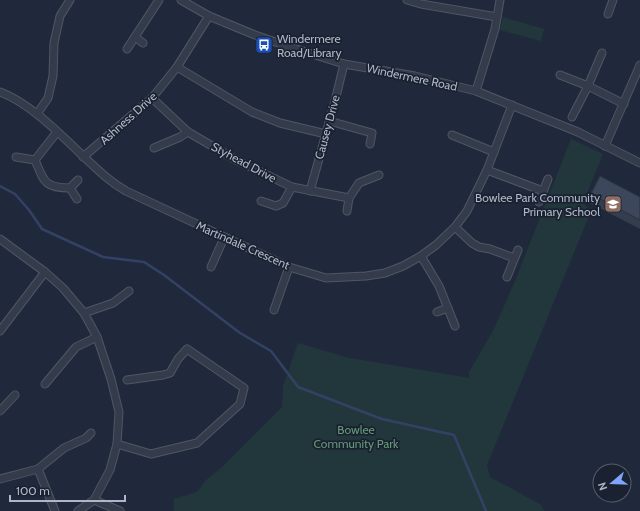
<svg xmlns="http://www.w3.org/2000/svg" width="640" height="511" font-family="Cabin,sans-serif">
	<rect width="100%" height="100%" fill="#20293b"/>
	<g fill="#22373c">
		<polygon points="503,17 544,29 541,41 500,30"/>
		<polygon points="571,139 603,154 583,203 591,211 487,465 490,477 540,504 545,511 174,511 174,499 197,492 206,480 221,468 282,407 283,386 298,343 349,358 469,378 469,372 494,329 515,281"/>
	</g>
	<g fill="none" stroke-linecap="round" stroke-linejoin="round">
		<polyline stroke="#334264" stroke-width="2.5" points="0,186 15,194 29,210 42,229 103,257 144,262 164,275 240,333 271,351 298,387 382,419 454,435 486,511"/>
		<defs>
			<g id="minor">
				<polyline points="181,0 209,16 255,35 290,47 344,64 415,76 476,91 578,132 640,163"/>
				<polyline points="407,0 421,4 497,17"/>
				<polyline points="608,14 613,0"/>
				<polyline points="135,37 143,43"/>
				<polyline points="127,49 159,0"/>
				<polyline points="177,67 252,112 280,123 326,134"/>
				<polyline points="560,75 588,86 624,104"/>
				<polyline points="476,91 495,29 500,0"/>
				<path d="M0,92C38,106 75,151 106,177C112,182 119,187 126,191L289,267L326,278L366,276L385,273L403,266L421,256L436,245L455,227L467,211L487,170L512,105"/>
				<polyline points="152,98 188,132 238,161 292,187 349,198"/>
				<polyline points="37,114 48,98 53,76 54,43 60,16 70,0"/>
				<polyline points="572,117 588,86 602,53"/>
				<polyline points="329,121 372,133 370,144"/>
				<path d="M57,132L35,160C44,181 44,188 70,188L78,180"/>
				<polyline points="452,135 494,152"/>
				<polyline points="605,146 640,65"/>
				<polyline points="154,148 180,137 188,132"/>
				<polyline points="16,157 35,160"/>
				<polyline points="83,157 152,98 177,67 209,16"/>
				<polyline points="487,170 543,191"/>
				<polyline points="70,188 77,199"/>
				<polyline points="310,191 334,105 344,64"/>
				<polyline points="261,201 276,206 283,203 292,187"/>
				<polyline points="539,202 548,179"/>
				<polyline points="347,211 349,198 359,183 379,175"/>
				<polyline points="455,227 472,243 479,247 490,249 514,258"/>
				<polyline points="0,239 45,272 63,288 84,313 97,337 111,379 119,412 117,444 110,470 94,500 78,511"/>
				<polyline points="421,256 439,286 455,326"/>
				<polyline points="211,267 224,238"/>
				<polyline points="507,277 518,250"/>
				<polyline points="274,310 289,267"/>
				<polyline points="437,312 448,308"/>
				<polyline points="84,313 113,303 129,291"/>
				<polyline points="0,331 45,272"/>
				<polyline points="45,384 76,347 97,337"/>
				<polyline points="0,411 15,395"/>
				<polyline points="117,444 151,454 197,443 240,404 244,388 187,349 178,359 170,373 163,375 127,380"/>
				<polyline points="38,469 55,511"/>
				<polyline points="0,479 38,469 64,448 86,438 91,433"/>
				<polyline points="94,500 120,511"/>
			</g>
		</defs>
		<use href="#minor" stroke="#4f5666" stroke-width="9"/>
		<use href="#minor" stroke="#343c4b" stroke-width="7"/>
	</g>
	<polygon fill="#343d4e" points="600,176 640,197 640,229 586,201 596,183"/>
	<polygon fill="#3c475b" stroke="#2a3240" points="600,176 640,197 640,220 591,194"/>
	<defs>
		<symbol id="bus-square" viewBox="-11 -11 22 22"><rect x="-9" y="-9" width="18" height="18" rx="4" fill="#1a4fb4" stroke="#1a2130"/><path d="M-5-6H5V4H4V6H2V4H-2V6H-4V4H-5ZM-3.5-4V0h7V-4ZM-3.5 1.2v1.5H-2V1.2ZM2 1.2v1.5H3.5V1.2Z" fill="#fff"/></symbol>
		<symbol id="school-square" viewBox="-11 -11 22 22"><rect x="-9" y="-9" width="18" height="18" rx="4" fill="#8d6e63" stroke="#1a2130"/><path d="M0-5L7-2L0 1L-7-2ZM-4 1L0 2.5L4 1V4Q0 6-4 4Z" fill="#fff"/></symbol>
	</defs>
	<g fill-rule="evenodd">
		<use href="#bus-square" x="254" y="35" width="20" height="20"/>
		<use href="#school-square" x="603" y="194" width="20" height="20"/>
	</g>
	<g text-anchor="middle" dominant-baseline="central" stroke-width="3.5" stroke-linejoin="round" paint-order="stroke">
		<g font-size="12" fill="#afb6c7" stroke="#1a2130" text-anchor="start">
			<text x="277" y="38">Windermere<tspan x="277" dy="14">Road/Library</tspan></text>
			<text x="600" y="197" text-anchor="end">Bowlee Park Community<tspan x="600" dy="14">Primary School</tspan></text>
		</g>
		<g font-size="12" fill="#afb6c7" stroke="#1a2130">
			<text transform="translate(412 77) rotate(12)">Windermere Road</text>
			<text transform="translate(128 118) rotate(-42)">Ashness Drive</text>
			<text transform="translate(327 127) rotate(-75)">Causey Drive</text>
			<text transform="translate(244 162) rotate(28)">Styhead Drive</text>
			<text transform="translate(243 245) rotate(24)">Martindale Crescent</text>
		</g>
		<g font-size="12" fill="#659a76" stroke="#1a2130">
			<text x="356" y="429">Bowlee<tspan x="356" dy="14">Community Park</tspan></text>
		</g>
	</g>
	<g transform="translate(612 483) rotate(251)"><circle r="19" fill="#1a2130" stroke="#565d6c"/>
	<path d="M0-3L7 15L0 10L-7 15Z" fill="#7ea4fd"/>
	<text y="-6" font-size="11" font-weight="bold" text-anchor="middle" fill="#afb6c7">N</text>
	</g>
	<path d="M10 495v6h115v-6" fill="none" stroke="#afb6c7" stroke-width="2"/>
	<text x="16" y="495" font-size="12" fill="#afb6c7" stroke="#1a2130" stroke-width="3" paint-order="stroke">100 m</text>
</svg>
